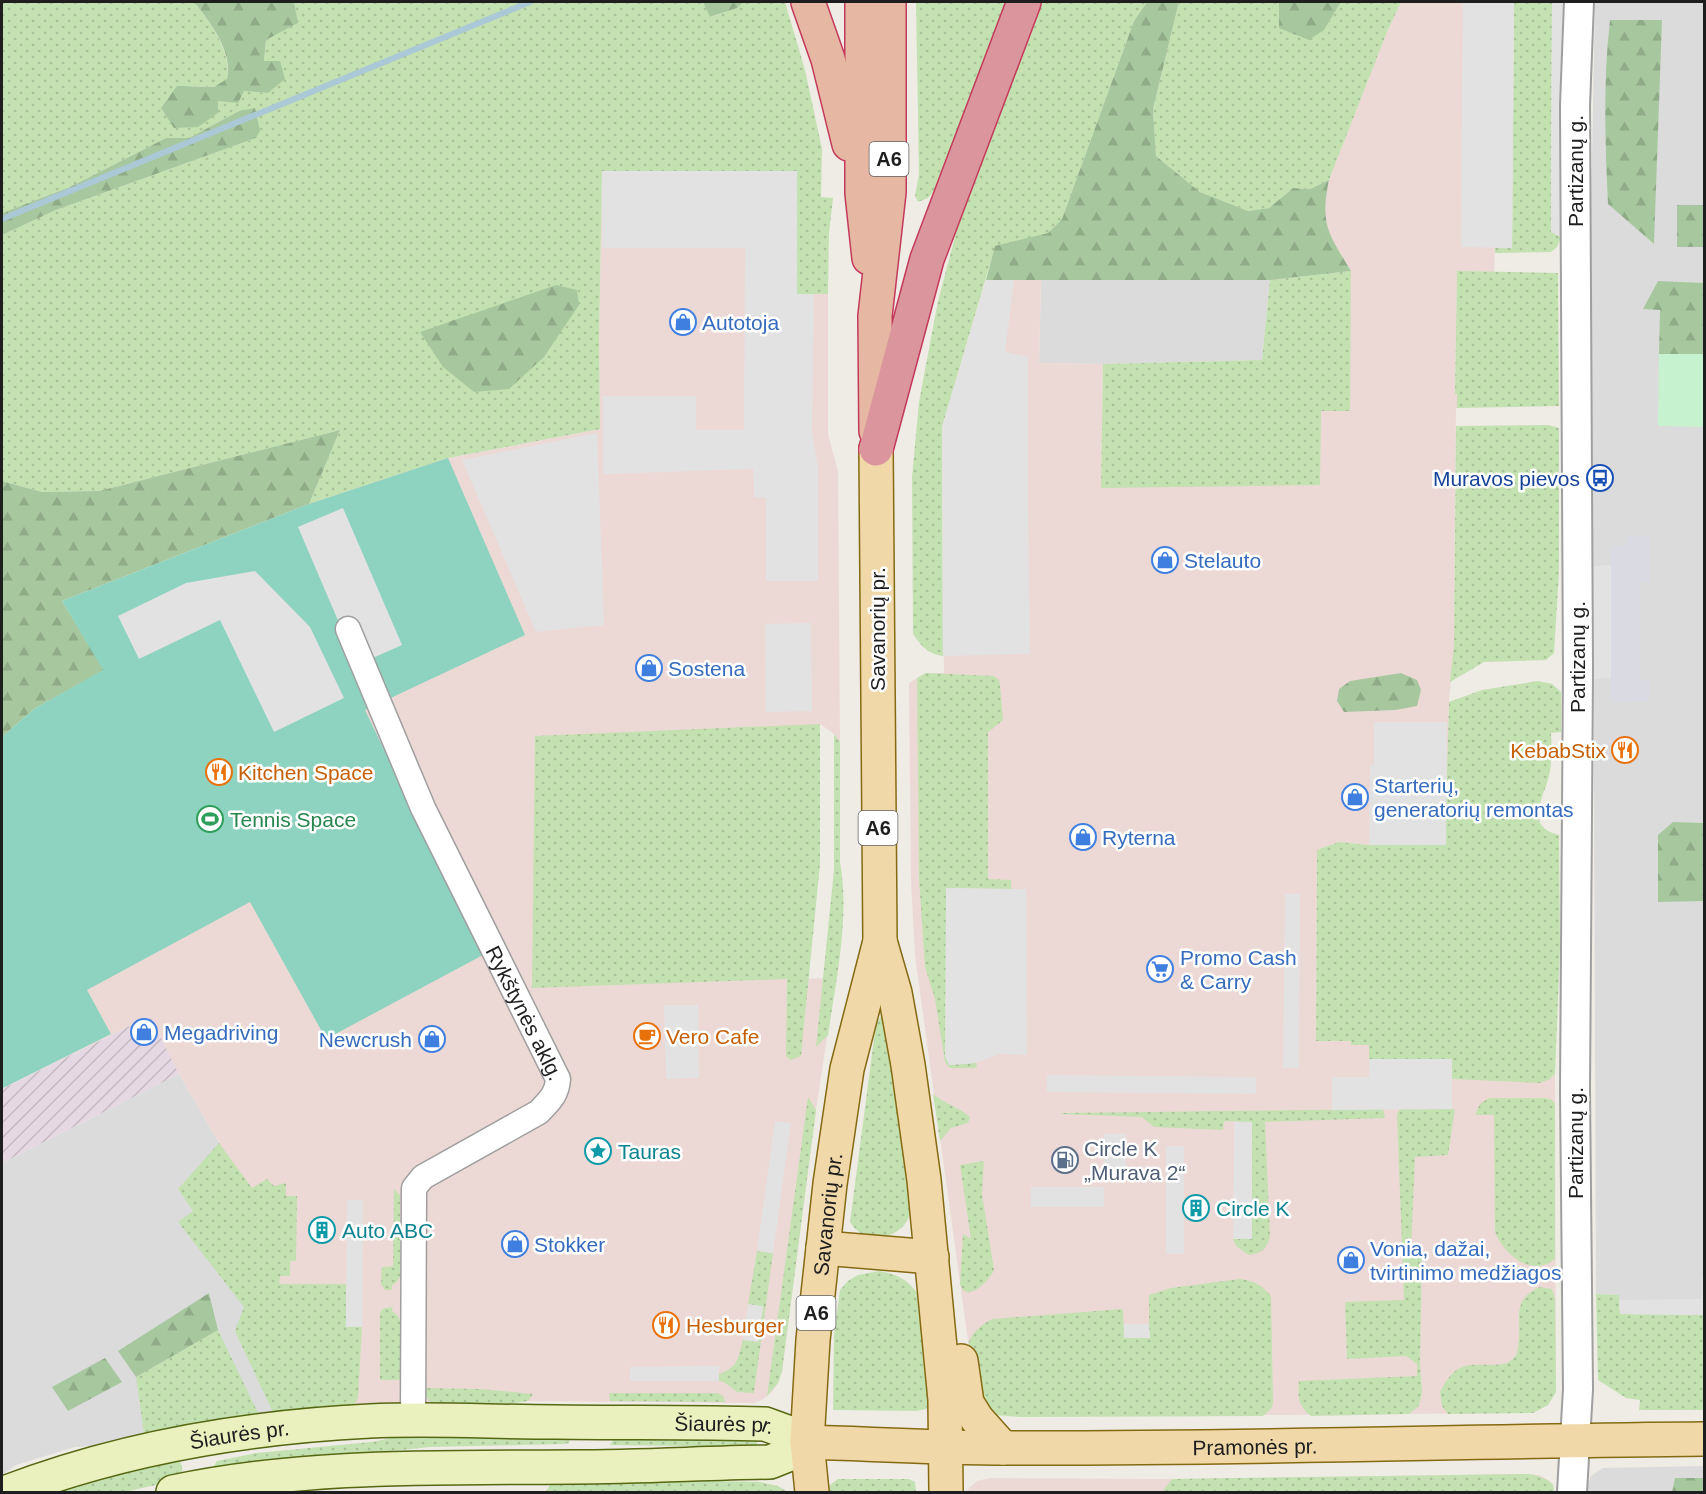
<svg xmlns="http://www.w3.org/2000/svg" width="1706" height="1494" font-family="Arial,sans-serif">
	<defs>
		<pattern id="industrial-furrows" width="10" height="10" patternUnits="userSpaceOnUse" patternTransform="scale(1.5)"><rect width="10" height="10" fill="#e6d8e2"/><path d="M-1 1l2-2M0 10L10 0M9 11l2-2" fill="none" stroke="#c5b9c1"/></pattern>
		<pattern id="grass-dots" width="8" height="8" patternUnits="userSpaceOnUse" patternTransform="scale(1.5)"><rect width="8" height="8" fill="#c4e1b1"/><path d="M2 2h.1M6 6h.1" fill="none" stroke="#a8c198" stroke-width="1.8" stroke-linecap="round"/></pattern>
		<pattern id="forest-firs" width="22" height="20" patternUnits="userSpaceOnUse" patternTransform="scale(1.5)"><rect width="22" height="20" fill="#a7c89f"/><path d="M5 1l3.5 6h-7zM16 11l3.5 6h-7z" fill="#8fab88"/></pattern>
	</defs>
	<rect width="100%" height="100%" fill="#eeece5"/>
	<g fill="#dcdbdb">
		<polygon points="1595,2 1704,2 1704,1315 1620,1314 1619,1295 1596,1294 1593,528 1590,420 1590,263"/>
		<polygon points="1041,280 1270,280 1262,360 1103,364 1039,363"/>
		<polygon points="179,1074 219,1143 275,1417 134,1443 75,1447 16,1465 2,1475 2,1163"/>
		<polygon points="1704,1466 1704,1492 1586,1492 1591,1476 1603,1468"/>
	</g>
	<g fill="#ecd9d6">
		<polygon points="1401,2 1514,2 1512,248 1495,248 1494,272 1457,271 1455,393 1457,394 1457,408 1456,409 1454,644 1449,702 1446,845 1369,845 1339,842 1317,850 1316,1041 1351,1041 1351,1045 1369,1045 1370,1059 1550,1079 1555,1074 1556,1392 1548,1405 1533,1413 1020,1417 969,1348 915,956 911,881 909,683 926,673 944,673 942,427 986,280 1041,280 1039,363 1103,364 1101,488 1321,410 1349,411 1351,271 1328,233 1324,206 1329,180 1387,32"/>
		<polygon points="602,171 797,171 798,294 828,294 828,434 838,471 840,742 834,734 820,724 788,979 836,978 816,1110 782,1371 778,1383 772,1392 762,1400 753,1403 529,1401 486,1406 275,1417 219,1143 179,1074 150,1016 3,1088 2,1087 2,737 309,504 448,458 600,429 599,341"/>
		<polygon points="1527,1474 1539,1475 1548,1480 1553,1484 1554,1492 965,1492 977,1481 990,1478 1176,1479"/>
	</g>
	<polygon fill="url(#industrial-furrows)" points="150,1016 179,1074 2,1163 2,1089"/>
	<g fill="url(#grass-dots)">
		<path d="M2,2H194C211,23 232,52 227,80L214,87L189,86L218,101L244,91L268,93L264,61L266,40L297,23L294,2H703L711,17L737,8L744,2H785L805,70L822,149L821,197L833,198L829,233L828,294H797V171H602L599,341L600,429L448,458L309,504L340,430L99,491L42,492L2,481V235L56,210L256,138L239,111L189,138H166L70,187L2,213Z"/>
		<polygon points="916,2 1009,2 939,185 928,198 918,202 915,196 919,174"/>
		<path d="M1038,2H1147L1134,21L1062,219L1048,233L995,247L942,427L943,656C927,653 922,647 913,634L912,477L919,402L938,301L964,203Z"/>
		<polygon points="1179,2 1279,2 1279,28 1324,30 1341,2 1401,2 1387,32 1329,180 1310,189 1293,188 1269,208 1248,211 1200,192 1156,156 1153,109"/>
		<polygon points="1514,2 1552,2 1551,232 1561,237 1557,247 1551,252 1495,253 1495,248 1512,247"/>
		<polygon points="1351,271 1350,411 1321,411 1320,485 1101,488 1103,364 1262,360 1270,280"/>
		<polygon points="1457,271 1558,273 1559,406 1457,408 1457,394 1455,394"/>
		<polygon points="1548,425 1559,428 1559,572 1554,653 1546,660 1484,662 1450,682 1454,644 1456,426"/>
		<polygon points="926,673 994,676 999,680 1000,685 1003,720 988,732 988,879 1011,880 1011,889 947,888 949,1065 976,1063 977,1068 950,1068 945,1062 935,999 925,967 919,879 917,678"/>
		<path d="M1538,681L1552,684L1561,692V732L1551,733C1552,748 1552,762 1549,776C1543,799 1524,827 1559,835L1560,948L1555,1074L1550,1079L1540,1083L1452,1079V1059H1369V1045H1351V1041H1316L1317,850L1339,842L1369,845H1445L1449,702L1482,690Z"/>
		<polygon points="820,724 820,864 801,1056 790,1060 786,1056 787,979 532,988 535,736"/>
		<path d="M834,734L840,742V862C850,916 836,981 828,1035L816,1047L834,870Z"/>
		<path d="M881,1016L885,1018L912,1206C910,1212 909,1220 905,1224C891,1242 861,1242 850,1222L876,1024Z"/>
		<path d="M933,1094C945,1104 959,1107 970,1117L968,1123L951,1128L940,1141Z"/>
		<polygon points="808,1097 816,1110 782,1371 778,1383 767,1396"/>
		<path d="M1489,1098H1546L1552,1100L1555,1104V1259C1532,1278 1504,1255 1495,1232L1494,1115H1475L1480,1104Z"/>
		<path d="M1383,1109L1385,1118L1265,1122L1270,1236C1267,1249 1262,1253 1249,1255L1237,1247L1233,1239H1252V1122L1224,1121L1223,1130L1154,1127L1142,1117L1061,1114L1062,1113Z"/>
		<path d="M1400,1109H1455L1448,1155L1415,1157L1411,1249L1422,1250L1420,1365L1422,1392L1419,1406L1409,1414L1311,1416C1297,1405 1298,1397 1299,1381L1417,1376V1364L1406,1356L1347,1359L1345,1302L1404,1300L1397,1114Z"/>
		<polygon points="219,1143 252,1188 267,1179 274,1186 286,1183 286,1196 297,1196 296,1261 290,1261 290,1276 280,1276 279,1284 346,1284 346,1327 362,1327 358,1398 353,1406 275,1417 235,1331 244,1307 178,1222 193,1211 178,1189"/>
		<path d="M984,1161L982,1194L994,1270C990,1280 966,1305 960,1284L963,1234L971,1239L960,1165Z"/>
		<polygon points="394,1189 400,1195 400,1277 396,1283 392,1285 392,1290 385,1290 381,1284 382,1267 393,1266"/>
		<path d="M757,1251L773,1253L754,1393L737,1392L724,1382L719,1381V1374C738,1367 738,1359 743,1340L757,1342L763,1307L748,1304Z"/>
		<path d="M879,1271C900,1275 908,1280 921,1298L931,1403L926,1409L916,1411L833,1410L834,1336L840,1290L848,1281L858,1275Z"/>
		<path d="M1240,1279C1254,1281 1262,1285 1271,1296L1273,1402L1272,1408L1263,1416L1020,1417L995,1415L987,1412C983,1399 966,1352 969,1342C972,1332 983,1324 992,1319L1123,1309L1124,1338H1149V1295L1171,1288Z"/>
		<path d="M1540,1287L1552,1289L1555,1299L1556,1392L1548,1405L1533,1413L1448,1414L1442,1406L1440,1392C1445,1383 1450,1373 1460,1368C1477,1359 1505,1373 1516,1355C1517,1354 1518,1347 1518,1346C1523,1320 1509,1301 1540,1287Z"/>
		<polygon points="1596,1294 1619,1295 1620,1314 1704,1315 1704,1410 1639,1410 1640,1400 1626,1398 1598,1380"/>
		<polygon points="393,1307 392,1311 398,1316 400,1321 400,1380 380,1380 380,1312 384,1308"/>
		<polygon points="218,1330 261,1419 145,1441 136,1377"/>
		<path d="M422,1388L481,1389L533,1394L528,1401C509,1404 453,1412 438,1406C429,1403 426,1396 422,1388Z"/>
		<polygon points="609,1393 718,1393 724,1397 725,1402 610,1401"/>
		<polygon points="429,1431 570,1438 569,1443 564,1444 430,1447 215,1469 214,1466 217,1461 257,1453 371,1442"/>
		<polygon points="757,1435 757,1447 610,1445 615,1437"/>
		<path d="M178,1458C183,1466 184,1472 179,1480L124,1492H44Z"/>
		<path d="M1527,1474C1538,1475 1545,1478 1553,1484L1554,1492H1162L1172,1479Z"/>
		<polygon points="556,1478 760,1482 778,1486 788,1492 545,1492"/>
		<polygon points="838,1479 909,1479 915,1482 916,1492 827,1492 826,1488"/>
	</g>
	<g fill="url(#forest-firs)">
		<path d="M194,2H294L298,23L266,40L264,61H280L285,79L268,93L244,91L238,103L218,101V113L198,127L174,128L161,108L177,86L214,87L227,79C233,52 211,23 194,2Z"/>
		<polygon points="703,2 744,2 737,8 710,17"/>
		<path d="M1147,2H1179L1153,109L1156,156L1200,192L1248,211L1269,208L1293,188L1310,189L1329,180C1320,225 1328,233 1351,271L1270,280H986L995,246L1048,233L1062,219L1134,21Z"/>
		<polygon points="1279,2 1341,2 1324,30 1309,40 1279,28"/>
		<path d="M1610,20H1662L1654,244L1608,204C1605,143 1603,80 1610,20Z"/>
		<polygon points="255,108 260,131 256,138 56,210 2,235 2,213 70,187 166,138 189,138 239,111"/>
		<rect x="1677" y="205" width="27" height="42"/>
		<polygon points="1658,281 1704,283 1704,354 1659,354 1660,310 1643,309"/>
		<polygon points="556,285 577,290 579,305 544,357 509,389 474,392 443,367 420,332"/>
		<polygon points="340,430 309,504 62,601 104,670 34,709 2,737 2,481 42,492 99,491"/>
		<polygon points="1401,673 1417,680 1421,690 1417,706 1395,710 1344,712 1337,701 1339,689 1350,681"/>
		<polygon points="1673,822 1704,823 1704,901 1658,902 1658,835"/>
		<polygon points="209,1293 218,1330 136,1377 118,1351"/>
		<polygon points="105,1358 122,1382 68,1411 52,1387"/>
		<polygon points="1675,1478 1704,1478 1704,1492 1672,1492"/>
	</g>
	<polygon fill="#c7f2cf" points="1659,354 1704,354 1704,427 1658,426"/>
	<polygon fill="#8dd3bf" points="448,458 525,635 365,710 483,955 326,1039 250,902 87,990 111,1034 3,1088 2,737 34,709 103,670 62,601 309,504"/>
	<g fill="#e2e2e2">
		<polygon points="1463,2 1514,2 1512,248 1461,247"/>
		<polygon points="1552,2 1563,2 1561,237 1551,232"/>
		<polygon points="602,171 797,171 797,294 814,294 812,432 818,467 818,581 766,581 766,498 754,497 753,469 603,474 603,396 696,396 696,430 744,430 745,248 602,248"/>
		<polygon points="986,280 1014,280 1005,352 1028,357 1028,503 1030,654 943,656 942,427"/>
		<polygon points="597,433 604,625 536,632 462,460"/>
		<polygon points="343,508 402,645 357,665 298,527"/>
		<polygon points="1611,565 1611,678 1594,679 1593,566"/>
		<polygon points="255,571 310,627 344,698 274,732 220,620 139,659 118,616 186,583"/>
		<polygon points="811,623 812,711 766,712 765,624"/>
		<polygon points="1374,722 1447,722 1446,845 1369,845 1370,765 1374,765"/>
		<polygon points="946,888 1026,889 1027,1055 999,1054 976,1063 949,1065 945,1056"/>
		<polygon points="1285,894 1300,894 1299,1068 1283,1068"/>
		<polygon points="664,1005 698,1005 699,1078 666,1079"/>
		<polygon points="1369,1059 1452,1059 1452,1109 1332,1110 1332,1077 1369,1077"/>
		<polygon points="1047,1075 1256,1077 1256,1094 1047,1092"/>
		<polygon points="775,1121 791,1123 773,1253 757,1251"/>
		<polygon points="1234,1122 1252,1122 1252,1239 1233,1239"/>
		<rect x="1104" y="1134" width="22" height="46"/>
		<rect x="1166" y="1146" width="18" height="108"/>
		<rect x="1031" y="1187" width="73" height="20"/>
		<polygon points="347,1200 363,1200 362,1327 346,1327"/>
		<polygon points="1702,1277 1704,1277 1704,1315 1620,1314 1619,1300 1702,1299"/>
		<polygon points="748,1304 763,1306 758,1342 743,1340"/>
		<polygon points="1124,1324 1149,1324 1150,1338 1124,1338"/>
		<polygon points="719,1366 719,1381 630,1381 630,1367"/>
	</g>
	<polygon fill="#dadae3" points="1628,536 1649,536 1650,582 1640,583 1640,680 1649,680 1649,701 1611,702 1611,546 1627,546"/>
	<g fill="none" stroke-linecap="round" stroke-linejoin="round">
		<polyline stroke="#abc8d6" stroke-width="6" points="2,219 530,2"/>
		<defs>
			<g id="minor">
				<path id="s1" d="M348,629L423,808L558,1079C557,1095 549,1101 539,1112L423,1177L414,1188L413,1421"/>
			</g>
			<polyline id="tertiary" points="1572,1492 1578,1389 1575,1091 1578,671 1575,105 1579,2"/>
			<g id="secondary">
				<path id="s2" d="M7,1492C122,1448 248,1427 370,1421C432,1418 494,1422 556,1422C626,1423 695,1422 765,1424L787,1432L807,1442L790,1454L770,1462C705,1463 639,1467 574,1467C439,1468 306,1464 173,1492"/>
			</g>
			<g id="primary">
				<polyline points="880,941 895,993 908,1065 924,1180 945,1400 946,1492"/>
				<polyline points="823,1248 932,1257"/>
				<polyline points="961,1361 967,1403 977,1419 1003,1448"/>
				<path id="s3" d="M807,1442C873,1444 940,1448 1006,1448C1239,1449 1472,1441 1704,1439"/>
				<path id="s4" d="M812,1492L807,1442L813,1340L830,1184L847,1069L880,941L876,449"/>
			</g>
			<g id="trunk">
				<polyline points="808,2 828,59 849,144"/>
				<polyline points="862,2 862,193 869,258"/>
				<polyline points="876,431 875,316 889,192 889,2"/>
			</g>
			<polyline id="motorway" points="876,449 927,259 1024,2"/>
		</defs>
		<use href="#minor" stroke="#9f9f9f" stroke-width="27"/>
		<use href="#tertiary" stroke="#9f9f9f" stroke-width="32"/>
		<use href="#secondary" stroke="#566712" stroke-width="36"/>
		<use href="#primary" stroke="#856a13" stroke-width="36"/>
		<use href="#trunk" stroke="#c33a5c" stroke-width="36"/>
		<use href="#motorway" stroke="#c33a5c" stroke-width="36"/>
		<use href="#minor" stroke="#fff" stroke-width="24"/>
		<use href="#tertiary" stroke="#fff" stroke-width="28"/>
		<use href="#secondary" stroke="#eaf1bf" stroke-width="33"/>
		<use href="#primary" stroke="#f0d8a8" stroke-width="33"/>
		<use href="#trunk" stroke="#e6b7a2" stroke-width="33"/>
		<use href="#motorway" stroke="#db969d" stroke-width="33"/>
	</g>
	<defs>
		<symbol id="shop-ring" viewBox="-11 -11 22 22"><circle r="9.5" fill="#fff" stroke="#3f7fe0" stroke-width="1.5"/><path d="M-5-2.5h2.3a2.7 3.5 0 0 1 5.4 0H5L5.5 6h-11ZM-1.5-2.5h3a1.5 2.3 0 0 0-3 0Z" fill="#3f7fe0"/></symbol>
		<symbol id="bus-ring" viewBox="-11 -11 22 22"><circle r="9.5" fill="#fff" stroke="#1a4fb4" stroke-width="1.5"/><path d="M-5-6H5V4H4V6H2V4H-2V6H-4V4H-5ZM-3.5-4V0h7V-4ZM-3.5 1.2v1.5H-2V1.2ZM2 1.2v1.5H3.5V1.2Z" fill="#1a4fb4"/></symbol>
		<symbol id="restaurant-ring" viewBox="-11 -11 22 22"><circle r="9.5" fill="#fff" stroke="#e8710a" stroke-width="1.5"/><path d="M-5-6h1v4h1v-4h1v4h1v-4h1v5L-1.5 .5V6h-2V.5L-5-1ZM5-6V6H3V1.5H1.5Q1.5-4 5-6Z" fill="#e8710a"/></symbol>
		<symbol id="stadium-ring" viewBox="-11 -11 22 22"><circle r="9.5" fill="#fff" stroke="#2e9e5b" stroke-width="1.5"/><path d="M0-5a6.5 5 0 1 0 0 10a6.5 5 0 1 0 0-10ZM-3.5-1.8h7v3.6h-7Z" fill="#2e9e5b"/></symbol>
		<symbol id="supermarket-ring" viewBox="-11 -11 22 22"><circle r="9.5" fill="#fff" stroke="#3f7fe0" stroke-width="1.5"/><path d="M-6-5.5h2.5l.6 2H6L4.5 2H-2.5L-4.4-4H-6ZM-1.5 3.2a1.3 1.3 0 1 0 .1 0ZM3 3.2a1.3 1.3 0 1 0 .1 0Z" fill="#3f7fe0"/></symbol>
		<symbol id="cafe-ring" viewBox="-11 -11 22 22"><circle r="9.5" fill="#fff" stroke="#e8710a" stroke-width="1.5"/><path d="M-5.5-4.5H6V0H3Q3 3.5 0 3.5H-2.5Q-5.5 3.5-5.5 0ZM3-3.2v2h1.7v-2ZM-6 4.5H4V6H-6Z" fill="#e8710a"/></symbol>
		<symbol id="sight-ring" viewBox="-11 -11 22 22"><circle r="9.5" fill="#fff" stroke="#0f9aa8" stroke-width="1.5"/><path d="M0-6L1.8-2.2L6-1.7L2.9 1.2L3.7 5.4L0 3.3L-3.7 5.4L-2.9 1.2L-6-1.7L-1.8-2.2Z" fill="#0f9aa8"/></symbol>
		<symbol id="fuel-ring" viewBox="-11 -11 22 22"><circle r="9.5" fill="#fff" stroke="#5c6f8a" stroke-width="1.5"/><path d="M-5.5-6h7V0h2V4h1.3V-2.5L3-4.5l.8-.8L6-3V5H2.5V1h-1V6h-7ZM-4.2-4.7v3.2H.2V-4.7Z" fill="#5c6f8a"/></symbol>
		<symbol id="building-ring" viewBox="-11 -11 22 22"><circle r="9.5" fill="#fff" stroke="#0f9aa8" stroke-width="1.5"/><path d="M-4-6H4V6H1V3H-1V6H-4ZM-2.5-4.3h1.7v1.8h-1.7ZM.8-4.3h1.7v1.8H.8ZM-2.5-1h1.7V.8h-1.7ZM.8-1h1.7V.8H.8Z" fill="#0f9aa8"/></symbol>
	</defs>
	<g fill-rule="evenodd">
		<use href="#shop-ring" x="668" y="307" width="30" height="30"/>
		<use href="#bus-ring" x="1585" y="463" width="30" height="30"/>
		<use href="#shop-ring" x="1150" y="545" width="30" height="30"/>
		<use href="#shop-ring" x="634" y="653" width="30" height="30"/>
		<use href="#restaurant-ring" x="1610" y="735" width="30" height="30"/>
		<use href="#restaurant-ring" x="204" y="757" width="30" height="30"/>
		<use href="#shop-ring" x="1340" y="782" width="30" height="30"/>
		<use href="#stadium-ring" x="195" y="804" width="30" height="30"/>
		<use href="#shop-ring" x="1068" y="822" width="30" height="30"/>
		<use href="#supermarket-ring" x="1145" y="954" width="30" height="30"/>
		<use href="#shop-ring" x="129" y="1017" width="30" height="30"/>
		<use href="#cafe-ring" x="632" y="1021" width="30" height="30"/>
		<use href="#shop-ring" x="417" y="1024" width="30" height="30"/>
		<use href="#sight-ring" x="583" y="1136" width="30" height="30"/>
		<use href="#fuel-ring" x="1050" y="1145" width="30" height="30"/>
		<use href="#building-ring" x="1181" y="1193" width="30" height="30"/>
		<use href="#building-ring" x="307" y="1215" width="30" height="30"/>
		<use href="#shop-ring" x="500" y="1229" width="30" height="30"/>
		<use href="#shop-ring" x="1336" y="1245" width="30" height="30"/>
		<use href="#restaurant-ring" x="651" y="1310" width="30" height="30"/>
	</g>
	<g text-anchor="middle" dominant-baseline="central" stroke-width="5" stroke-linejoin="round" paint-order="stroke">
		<g fill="#fff" stroke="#626262" stroke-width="1.5">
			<rect x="869.5" y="142" width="39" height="34" rx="4.5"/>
			<rect x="858.5" y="811" width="39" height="34" rx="4.5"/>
			<rect x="796.5" y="1296" width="39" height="34" rx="4.5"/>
		</g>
		<g font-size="20" font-weight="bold" fill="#1e1e1e">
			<text x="889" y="159">A6</text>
			<text x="878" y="828">A6</text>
			<text x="816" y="1313">A6</text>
		</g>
		<g font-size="21" fill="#1e1e1e" stroke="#fff">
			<text transform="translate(1575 171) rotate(-90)">Partizanų g.</text>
			<text transform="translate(877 629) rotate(-90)">Savanorių pr.</text>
			<text transform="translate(1577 657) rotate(-90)">Partizanų g.</text>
			<text stroke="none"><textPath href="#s1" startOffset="423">Rykštynės aklg.</textPath></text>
			<text transform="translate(1575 1143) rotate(-90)">Partizanų g.</text>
			<text stroke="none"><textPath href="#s4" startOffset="279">Savanorių pr.</textPath></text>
			<text stroke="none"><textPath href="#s2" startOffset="726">Šiaurės pr.</textPath></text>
			<text stroke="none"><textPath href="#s2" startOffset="240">Šiaurės pr.</textPath></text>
			<text stroke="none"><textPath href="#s3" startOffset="448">Pramonės pr.</textPath></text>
		</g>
		<g font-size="21" fill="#366cbe" stroke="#fff" text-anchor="start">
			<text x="702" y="322">Autotoja</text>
			<text x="1184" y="560">Stelauto</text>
			<text x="668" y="668">Sostena</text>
			<text x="1374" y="785">Starterių,<tspan x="1374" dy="24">generatorių remontas</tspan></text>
			<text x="1102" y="837">Ryterna</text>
			<text x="1180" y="957">Promo Cash<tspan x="1180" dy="24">&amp; Carry</tspan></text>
			<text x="164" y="1032">Megadriving</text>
			<text x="412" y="1039" text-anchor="end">Newcrush</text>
			<text x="534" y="1244">Stokker</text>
			<text x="1370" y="1248">Vonia, dažai,<tspan x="1370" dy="24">tvirtinimo medžiagos</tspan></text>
		</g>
		<g font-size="21" fill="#164399" stroke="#fff" text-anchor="end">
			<text x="1580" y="478">Muravos pievos</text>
		</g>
		<g font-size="21" fill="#c56008" stroke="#fff" text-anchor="start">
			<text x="1606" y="750" text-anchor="end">KebabStix</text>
			<text x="238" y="772">Kitchen Space</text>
			<text x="666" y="1036">Vero Cafe</text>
			<text x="686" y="1325">Hesburger</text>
		</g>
		<g font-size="21" fill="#27864d" stroke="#fff" text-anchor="start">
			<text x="230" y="819">Tennis Space</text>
		</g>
		<g font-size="21" fill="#4e5e75" stroke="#fff" text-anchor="start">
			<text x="1084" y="1148">Circle K<tspan x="1084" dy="24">„Murava 2“</tspan></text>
		</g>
		<g font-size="21" fill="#0d838f" stroke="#fff" text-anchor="start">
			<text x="618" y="1151">Tauras</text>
			<text x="1216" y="1208">Circle K</text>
			<text x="342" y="1230">Auto ABC</text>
		</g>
	</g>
	<rect width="1706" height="1494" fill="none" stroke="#1e1e1e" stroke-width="6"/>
</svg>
